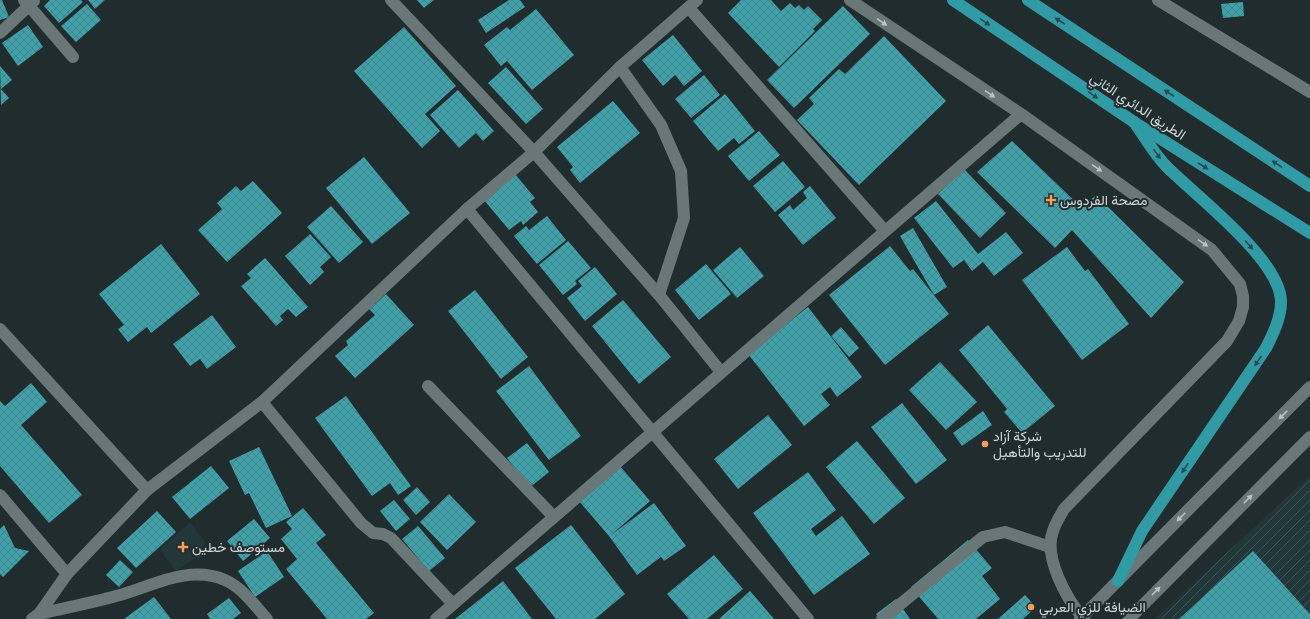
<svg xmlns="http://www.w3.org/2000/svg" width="1310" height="619" font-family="'Archivo Narrow',Vazirmatn,sans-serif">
	<defs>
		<pattern id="industrial-furrows" width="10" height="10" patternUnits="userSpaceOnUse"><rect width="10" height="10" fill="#223739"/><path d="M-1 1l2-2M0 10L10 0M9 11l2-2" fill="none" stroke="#415355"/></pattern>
		<pattern id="building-cross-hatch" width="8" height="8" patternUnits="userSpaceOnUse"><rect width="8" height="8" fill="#40a1aa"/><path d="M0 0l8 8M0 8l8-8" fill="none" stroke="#3f848a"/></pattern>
	</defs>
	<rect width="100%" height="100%" fill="#202c2d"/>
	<polygon fill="#223739" points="190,522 206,543 203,545 208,551 198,560 196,557 176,571 160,550"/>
	<polygon fill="url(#industrial-furrows)" points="1310,476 1310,619 1155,619"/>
	<g fill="url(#building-cross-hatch)">
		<polygon points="0,0 2,0 9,17 0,20"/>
		<polygon points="50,0 81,0 83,2 59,23 44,6"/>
		<polygon points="88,0 105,0 95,9"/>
		<polygon points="417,0 434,0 424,8"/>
		<polygon points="509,0 520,0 525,7 486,33 478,20"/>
		<polygon points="741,0 771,0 781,11 790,3 795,8 799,5 804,10 808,6 822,20 813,29 815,31 779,67 728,13"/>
		<polygon points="1243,2 1244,16 1223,18 1221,4"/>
		<polygon points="87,4 101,20 76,42 61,26"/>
		<polygon points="843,6 870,34 794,108 767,80"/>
		<polygon points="536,9 574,55 532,90 507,61 501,66 484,45 507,27 510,30"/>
		<polygon points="28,25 43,47 18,66 2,43"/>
		<polygon points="404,27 456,86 425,114 440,131 422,148 354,71"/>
		<polygon points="673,35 702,71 684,86 675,75 663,86 642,60"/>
		<polygon points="884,36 946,101 859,185 797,120 814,104 809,98 839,69 845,74"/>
		<polygon points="0,66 12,80 1,89 9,98 1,105"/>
		<polygon points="506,67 543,109 526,124 488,83"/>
		<polygon points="704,75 720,95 691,118 675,99"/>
		<polygon points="458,90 494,131 483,141 476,133 459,148 430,115"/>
		<polygon points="725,94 755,131 739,144 734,138 718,151 693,121"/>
		<polygon points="613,101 640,133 580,183 570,170 573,167 557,147"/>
		<polygon points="759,131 780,155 749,181 728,156"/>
		<polygon points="1012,141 1082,208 1096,195 1184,282 1151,318 1072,230 1055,248 977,172"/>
		<polygon points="364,157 410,213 372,244 326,188"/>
		<polygon points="783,161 805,187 775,212 753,186"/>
		<polygon points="964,169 1006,213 980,238 938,194"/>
		<polygon points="515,174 535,198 530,202 538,212 523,225 521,221 509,230 484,200"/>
		<polygon points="253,181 282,213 227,262 198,230 222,209 217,203 236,186 241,191"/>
		<polygon points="810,186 836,218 803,245 778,215 790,205 793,210 807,198 803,192"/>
		<polygon points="936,201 978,254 1006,232 1023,253 994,276 983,262 972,271 964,260 953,268 914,218"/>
		<polygon points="331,206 363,242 339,263 307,227"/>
		<polygon points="547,216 566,240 537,264 514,236 526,226 529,230"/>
		<polygon points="913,228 947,287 934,295 900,236"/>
		<polygon points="310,234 331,257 320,267 324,272 310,285 285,256"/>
		<polygon points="568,241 591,268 575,281 577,284 563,295 539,265"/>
		<polygon points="161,244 200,294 151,333 147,327 128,342 118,329 124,325 99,294"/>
		<polygon points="890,246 910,271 913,269 949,314 885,365 829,295"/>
		<polygon points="740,247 764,276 737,298 713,270"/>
		<polygon points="1067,247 1085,271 1088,269 1129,324 1082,360 1022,280"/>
		<polygon points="265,258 308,307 296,317 288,309 280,316 283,320 276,326 241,286 251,278 247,274"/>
		<polygon points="706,264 731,294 699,320 675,290"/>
		<polygon points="595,267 617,294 585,321 567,298 582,286 578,281"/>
		<polygon points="475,290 528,357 501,379 448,311"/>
		<polygon points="386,294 414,325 355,378 335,356 348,345 346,341 375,315 369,309"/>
		<polygon points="623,300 671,357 639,384 592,326"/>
		<polygon points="808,307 862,377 837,397 830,387 821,394 830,405 804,426 748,354"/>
		<polygon points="212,315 236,347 207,369 200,359 190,366 173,344"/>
		<polygon points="988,325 1055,406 1022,433 1004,412 1007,409 959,350"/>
		<polygon points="841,327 859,348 849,357 831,336"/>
		<polygon points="940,362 977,402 946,430 909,390"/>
		<polygon points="529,366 581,436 549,460 496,391"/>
		<polygon points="31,383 47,402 21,425 82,495 49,523 0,466 0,401 5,406"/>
		<polygon points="346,396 411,486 398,495 390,483 372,496 315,418"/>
		<polygon points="902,403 947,460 916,484 871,427"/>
		<polygon points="983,411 992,425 962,446 953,433"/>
		<polygon points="768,415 792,445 738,489 714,459"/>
		<polygon points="857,441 905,498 874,524 826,467"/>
		<polygon points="527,443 549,472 529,488 507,458"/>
		<polygon points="259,447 292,516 266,528 249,493 245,495 229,461"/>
		<polygon points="211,466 229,488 190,519 172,497"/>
		<polygon points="620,466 650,501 611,535 654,503 686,546 664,561 661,557 637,575 609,536 579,501"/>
		<polygon points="808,472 836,510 811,529 816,536 842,516 870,554 814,595 753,513"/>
		<polygon points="417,487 430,502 416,515 403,500"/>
		<polygon points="449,494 476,522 447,550 420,522"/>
		<polygon points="394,500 410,519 396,531 380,511"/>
		<polygon points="303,508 326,535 316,543 374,613 366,619 327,619 286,569 297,559 281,539 292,529 286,522"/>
		<polygon points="157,511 176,532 136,568 117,548"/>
		<polygon points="254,519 270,538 243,561 227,541"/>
		<polygon points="4,525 15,548 29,551 3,577 0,574 0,529"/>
		<polygon points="571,525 625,594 595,619 556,619 515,568"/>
		<polygon points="418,526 445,558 429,571 402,539"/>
		<polygon points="968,540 992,568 982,576 1000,599 976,619 938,619 911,587"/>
		<polygon points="267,551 284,577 255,597 238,571"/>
		<polygon points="1253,551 1310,614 1310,619 1179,619"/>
		<polygon points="714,555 743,589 707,619 689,619 667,594"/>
		<polygon points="120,560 133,572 119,587 106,575"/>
		<polygon points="503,581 532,619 455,619"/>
		<polygon points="750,591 774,619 719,619"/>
		<polygon points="1025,595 1036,607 1023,619 998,619"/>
		<polygon points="154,597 171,619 124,619"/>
		<polygon points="229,598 241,613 233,619 210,619 207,614"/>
		<polygon points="896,599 910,619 880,619 876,614"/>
	</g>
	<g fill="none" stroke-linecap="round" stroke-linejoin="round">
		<g stroke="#697779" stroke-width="12">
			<polyline points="24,0 73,57"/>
			<polyline points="391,0 534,152 659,295 721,372"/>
			<path d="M850,0L1021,114L1212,250L1240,284L1243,296V307L1239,321L1227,341L1064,509C1060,516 1055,524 1053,531C1043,557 1067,600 1084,619"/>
			<polyline points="1158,0 1310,92"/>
			<polyline points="689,8 885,231"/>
			<polyline points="0,33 34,1"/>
			<polyline points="620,67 661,125 681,171 684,218 659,295"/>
			<polyline points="467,209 808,619"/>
			<polyline points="0,329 147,490"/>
			<polyline points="428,386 554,517"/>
			<polyline points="262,402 361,523 373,533 383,534 391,538 453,604"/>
			<polyline points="0,495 67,574"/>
			<path d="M39,614C64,608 91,603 116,596C151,587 188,564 225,580C243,588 254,605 267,619"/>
			<polyline points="32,619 39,614 67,574 147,490 262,402 467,209 534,152 620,67 697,0"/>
			<polyline points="436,619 1021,114"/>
			<polyline points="882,619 983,537 1005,532 1050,547"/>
			<polyline points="1080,619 1310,387"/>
			<polyline points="1129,619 1310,437"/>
		</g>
		<g stroke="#309ba5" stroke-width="12">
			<polyline points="953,0 1134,122 1310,233"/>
			<polyline points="1028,0 1310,186"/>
			<path d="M1118,581L1142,531L1266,348C1273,334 1281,318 1281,302C1281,260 1196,196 1167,167C1154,154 1145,137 1134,122"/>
		</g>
	</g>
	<defs><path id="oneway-solid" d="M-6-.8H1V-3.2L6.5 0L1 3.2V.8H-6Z"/></defs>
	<g fill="#254d51">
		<use href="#oneway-solid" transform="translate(1060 21) rotate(-147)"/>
		<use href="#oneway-solid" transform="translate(985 22) rotate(34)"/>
		<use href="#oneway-solid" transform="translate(1169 93) rotate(-147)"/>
		<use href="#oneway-solid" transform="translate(1093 95) rotate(34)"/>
		<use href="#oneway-solid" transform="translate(1157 154) rotate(54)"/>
		<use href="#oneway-solid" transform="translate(1277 164) rotate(-147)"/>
		<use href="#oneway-solid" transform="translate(1203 166) rotate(32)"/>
		<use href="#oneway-solid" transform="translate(1249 245) rotate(49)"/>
		<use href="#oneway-solid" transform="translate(1258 361) rotate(124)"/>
		<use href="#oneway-solid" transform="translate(1185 468) rotate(124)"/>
	</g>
	<g fill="#bbc4c5">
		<use href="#oneway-solid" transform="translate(882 22) rotate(34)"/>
		<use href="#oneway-solid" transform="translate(990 94) rotate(34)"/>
		<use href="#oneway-solid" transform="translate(1097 168) rotate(35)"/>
		<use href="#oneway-solid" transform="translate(1203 243) rotate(35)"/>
		<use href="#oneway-solid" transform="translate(1283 415) rotate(135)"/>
		<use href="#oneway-solid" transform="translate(1248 499) rotate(-45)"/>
		<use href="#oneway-solid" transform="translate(1181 517) rotate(135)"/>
		<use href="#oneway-solid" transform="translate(1156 591) rotate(-45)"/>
	</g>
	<g fill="#fe9c57" stroke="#202c2d" stroke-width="1.5">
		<path d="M1049 194h4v4h4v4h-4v4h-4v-4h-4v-4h4z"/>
		<circle cx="985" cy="444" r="4"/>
		<path d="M181 541h4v4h4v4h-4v4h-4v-4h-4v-4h4z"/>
		<circle cx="1031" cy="607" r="4"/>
	</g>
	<g text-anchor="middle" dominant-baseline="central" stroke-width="4" stroke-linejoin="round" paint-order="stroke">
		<g font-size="14" fill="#cfd7d8" stroke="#202c2d">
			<text transform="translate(1138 106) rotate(33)">الطريق الدائري الثاني</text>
		</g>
		<g font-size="14" fill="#cfd7d8" stroke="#202c2d" text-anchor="start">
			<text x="1060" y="200">مصحة الفردوس</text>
			<text x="993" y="436">شركة آزاد<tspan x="993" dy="16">للتدريب والتأهيل</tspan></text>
			<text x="192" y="547">مستوصف خطين</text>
			<text x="1039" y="607">الضيافة للزي العربي</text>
		</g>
	</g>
</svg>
